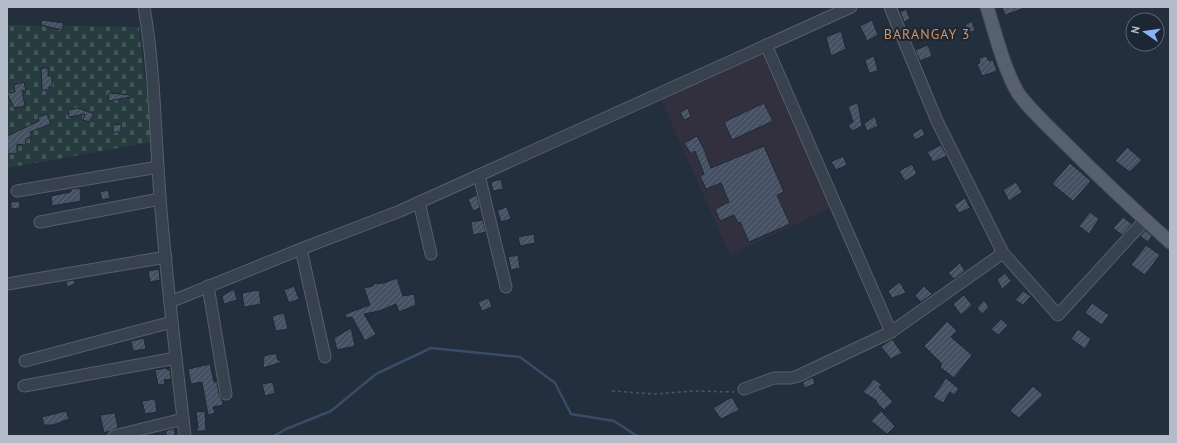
<svg xmlns="http://www.w3.org/2000/svg" width="1177" height="443" font-family="'PT Sans',sans-serif">
	<defs>
		<pattern id="cemetery-stones" width="16" height="16" patternUnits="userSpaceOnUse"><rect width="16" height="16" fill="#263c3f"/><path d="M2 7V4a2 2 0 0 1 4 0v3zM10 15v-3a2 2 0 0 1 4 0v3z" fill="#435659"/></pattern>
		<pattern id="building-hatch" width="6" height="6" patternUnits="userSpaceOnUse"><rect width="6" height="6" fill="#455162"/><path d="M-1 1l2-2M0 6l6-6M5 7l2-2" fill="none" stroke="#5d6877"/></pattern>
	</defs>
	<rect width="100%" height="100%" fill="#242f3e"/>
	<polygon fill="#32303f" points="762,54 830,208 730,255 661,100"/>
	<polygon fill="url(#cemetery-stones)" points="7,25 139,27 152,142 7,168"/>
	<g fill="none" stroke-linecap="round" stroke-linejoin="round">
		<polyline stroke="#394c67" stroke-width="2.5" points="274,436 286,429 331,411 376,374 431,348 520,357 555,383 571,414 614,421 637,436"/>
	</g>
	<g fill="url(#building-hatch)" stroke="#1f2835">
		<polygon points="1002,7 1025,7 1025,8 1005,15"/>
		<polygon points="906,9 910,19 904,22 900,12"/>
		<polygon points="42,20 64,23 62,30 41,25"/>
		<polygon points="872,20 878,35 867,41 860,26"/>
		<polygon points="972,21 975,31 969,32 965,25"/>
		<polygon points="841,31 846,49 831,56 826,37"/>
		<polygon points="928,45 932,56 920,61 915,50"/>
		<polygon points="874,56 878,71 869,73 865,60"/>
		<polygon points="986,56 989,61 993,60 997,71 982,76 977,64 980,63 979,58"/>
		<polygon points="41,68 48,68 48,76 52,76 52,87 49,87 49,90 42,90"/>
		<polygon points="24,82 26,90 22,91 25,106 14,108 7,93 15,92 14,85"/>
		<polygon points="109,93 131,95 131,97 108,101"/>
		<polygon points="764,103 773,121 732,140 724,122"/>
		<polygon points="858,103 862,126 852,131 848,125 853,122 848,106"/>
		<polygon points="78,108 94,114 89,122 83,120 85,114 69,117 68,110"/>
		<polygon points="688,108 691,117 684,120 680,112"/>
		<polygon points="47,114 51,124 30,132 32,136 26,139 25,145 17,144 17,153 8,154 7,136 39,121 38,117"/>
		<polygon points="875,116 878,126 867,131 864,124"/>
		<polygon points="121,124 121,132 113,132 113,125"/>
		<polygon points="922,128 925,135 915,140 912,134"/>
		<polygon points="697,136 703,147 711,168 764,146 784,192 777,195 790,224 749,242 740,222 738,223 734,215 720,221 715,209 729,202 721,183 706,189 700,176 704,174 695,151 691,154 684,143"/>
		<polygon points="941,145 947,156 933,162 927,152"/>
		<polygon points="1127,147 1142,160 1130,172 1115,161"/>
		<polygon points="843,156 847,165 836,170 831,162"/>
		<polygon points="1070,163 1091,181 1073,201 1052,184"/>
		<polygon points="912,164 917,174 905,181 899,171"/>
		<polygon points="501,179 503,189 493,191 491,182"/>
		<polygon points="1016,182 1022,192 1009,201 1003,190"/>
		<polygon points="80,188 81,201 52,206 51,196 71,192 71,189"/>
		<polygon points="108,190 110,198 102,200 100,192"/>
		<polygon points="477,195 480,208 473,211 468,199"/>
		<polygon points="965,198 970,208 959,213 954,205"/>
		<polygon points="19,201 20,208 11,209 11,202"/>
		<polygon points="507,207 511,219 501,222 497,210"/>
		<polygon points="1090,212 1099,219 1089,234 1079,226"/>
		<polygon points="1123,217 1132,224 1122,235 1113,228"/>
		<polygon points="483,220 486,232 473,235 471,222"/>
		<polygon points="1145,230 1152,236 1148,242 1140,236"/>
		<polygon points="534,234 535,243 520,246 518,237"/>
		<polygon points="1146,245 1160,255 1145,275 1131,265"/>
		<polygon points="518,255 520,268 511,270 508,257"/>
		<polygon points="960,263 965,271 954,279 948,273"/>
		<polygon points="159,269 160,280 150,282 148,271"/>
		<polygon points="1005,273 1011,281 1002,289 997,280"/>
		<polygon points="397,278 403,296 414,294 416,305 399,312 396,304 379,311 364,314 376,334 365,341 352,317 346,318 345,314 370,305 364,288 373,286 373,284 384,283"/>
		<polygon points="74,280 75,284 67,287 66,281"/>
		<polygon points="900,282 906,293 892,298 888,291"/>
		<polygon points="294,286 299,299 289,303 284,290"/>
		<polygon points="924,286 932,294 921,302 915,296"/>
		<polygon points="234,289 237,300 224,304 222,296"/>
		<polygon points="259,290 261,304 244,307 242,293"/>
		<polygon points="1023,291 1031,296 1023,305 1015,300"/>
		<polygon points="964,295 972,305 961,315 953,304"/>
		<polygon points="489,298 492,307 482,311 478,302"/>
		<polygon points="984,300 989,307 982,314 977,308"/>
		<polygon points="1092,303 1109,315 1102,325 1085,313"/>
		<polygon points="284,313 288,329 276,331 272,316"/>
		<polygon points="1001,319 1008,325 998,335 991,329"/>
		<polygon points="947,321 957,331 951,337 972,355 954,378 940,367 942,364 924,346"/>
		<polygon points="351,328 355,346 337,350 334,338"/>
		<polygon points="1078,329 1091,339 1085,349 1071,339"/>
		<polygon points="144,338 146,349 133,351 131,341"/>
		<polygon points="892,339 902,353 891,359 881,347"/>
		<polygon points="272,354 277,354 277,359 282,362 263,368 264,356"/>
		<polygon points="210,364 214,382 217,382 219,395 222,400 223,405 213,407 215,413 208,415 202,382 191,384 188,369"/>
		<polygon points="166,368 168,370 170,370 171,379 164,380 165,384 158,385 155,370"/>
		<polygon points="813,377 815,384 804,388 803,382"/>
		<polygon points="946,378 959,389 954,395 950,392 943,403 933,397"/>
		<polygon points="874,379 882,385 879,387 893,402 884,410 876,402 877,401 863,392"/>
		<polygon points="273,382 275,393 265,396 262,384"/>
		<polygon points="1033,386 1043,395 1019,418 1010,411"/>
		<polygon points="732,397 739,410 721,419 713,408"/>
		<polygon points="155,399 157,412 145,414 142,401"/>
		<polygon points="66,411 69,419 53,425 44,425 42,417"/>
		<polygon points="205,411 206,431 196,431 198,427 196,412"/>
		<polygon points="881,411 895,426 887,434 871,421"/>
		<polygon points="115,413 118,428 104,433 100,415"/>
		<polygon points="174,428 175,436 166,436 166,431"/>
	</g>
	<g fill="none" stroke-linecap="round" stroke-linejoin="round">
		<defs>
			<g id="minor">
				<path d="M144,7C155,70 155,134 160,197C166,277 176,357 185,436"/>
				<polyline points="890,7 937,121 1003,253 1058,315 1145,220"/>
				<polyline points="766,45 891,332"/>
				<polyline points="479,175 506,287"/>
				<polyline points="17,191 158,167"/>
				<polyline points="419,202 431,254"/>
				<polyline points="40,222 160,199"/>
				<polyline points="301,249 325,357"/>
				<polyline points="7,284 166,257"/>
				<polyline points="208,286 226,394"/>
				<polyline points="170,302 301,249 400,211 851,7"/>
				<polyline points="25,361 172,322"/>
				<polyline points="24,386 176,358"/>
				<polyline points="744,389 774,378 791,378 798,376 891,332 1003,253"/>
				<polyline points="114,436 183,419"/>
			</g>
			<path id="major" d="M987,7C996,35 1003,67 1018,93C1030,110 1047,125 1062,140C1097,175 1133,209 1170,242"/>
		</defs>
		<use href="#minor" stroke="#565f6c" stroke-width="13"/>
		<use href="#major" stroke="#414a57" stroke-width="15"/>
		<polyline stroke="#44595c" stroke-width="1.5" stroke-dasharray="3 3" stroke-linecap="butt" points="612,391 655,394 694,391 734,392"/>
		<use href="#minor" stroke="#38414e" stroke-width="11"/>
		<use href="#major" stroke="#56606e" stroke-width="13"/>
	</g>
	<g text-anchor="middle" dominant-baseline="central" stroke-width="4" stroke-linejoin="round" paint-order="stroke">
		<g font-size="14" letter-spacing="1" fill="#d59563" stroke="#1d2633">
			<text x="927" y="34">BARANGAY 3</text>
		</g>
	</g>
	<rect width="1177" height="443" fill="none" stroke="#b4bcc9" stroke-width="16"/>
	<g transform="translate(1145 32) rotate(283)"><circle r="19" fill="#1d2633" stroke="#59626f"/>
	<path d="M0-3L7 15L0 10L-7 15Z" fill="#8ab4f8"/>
	<text y="-6" font-size="11" font-weight="bold" text-anchor="middle" fill="#b4bcc9">N</text>
	</g>
</svg>
